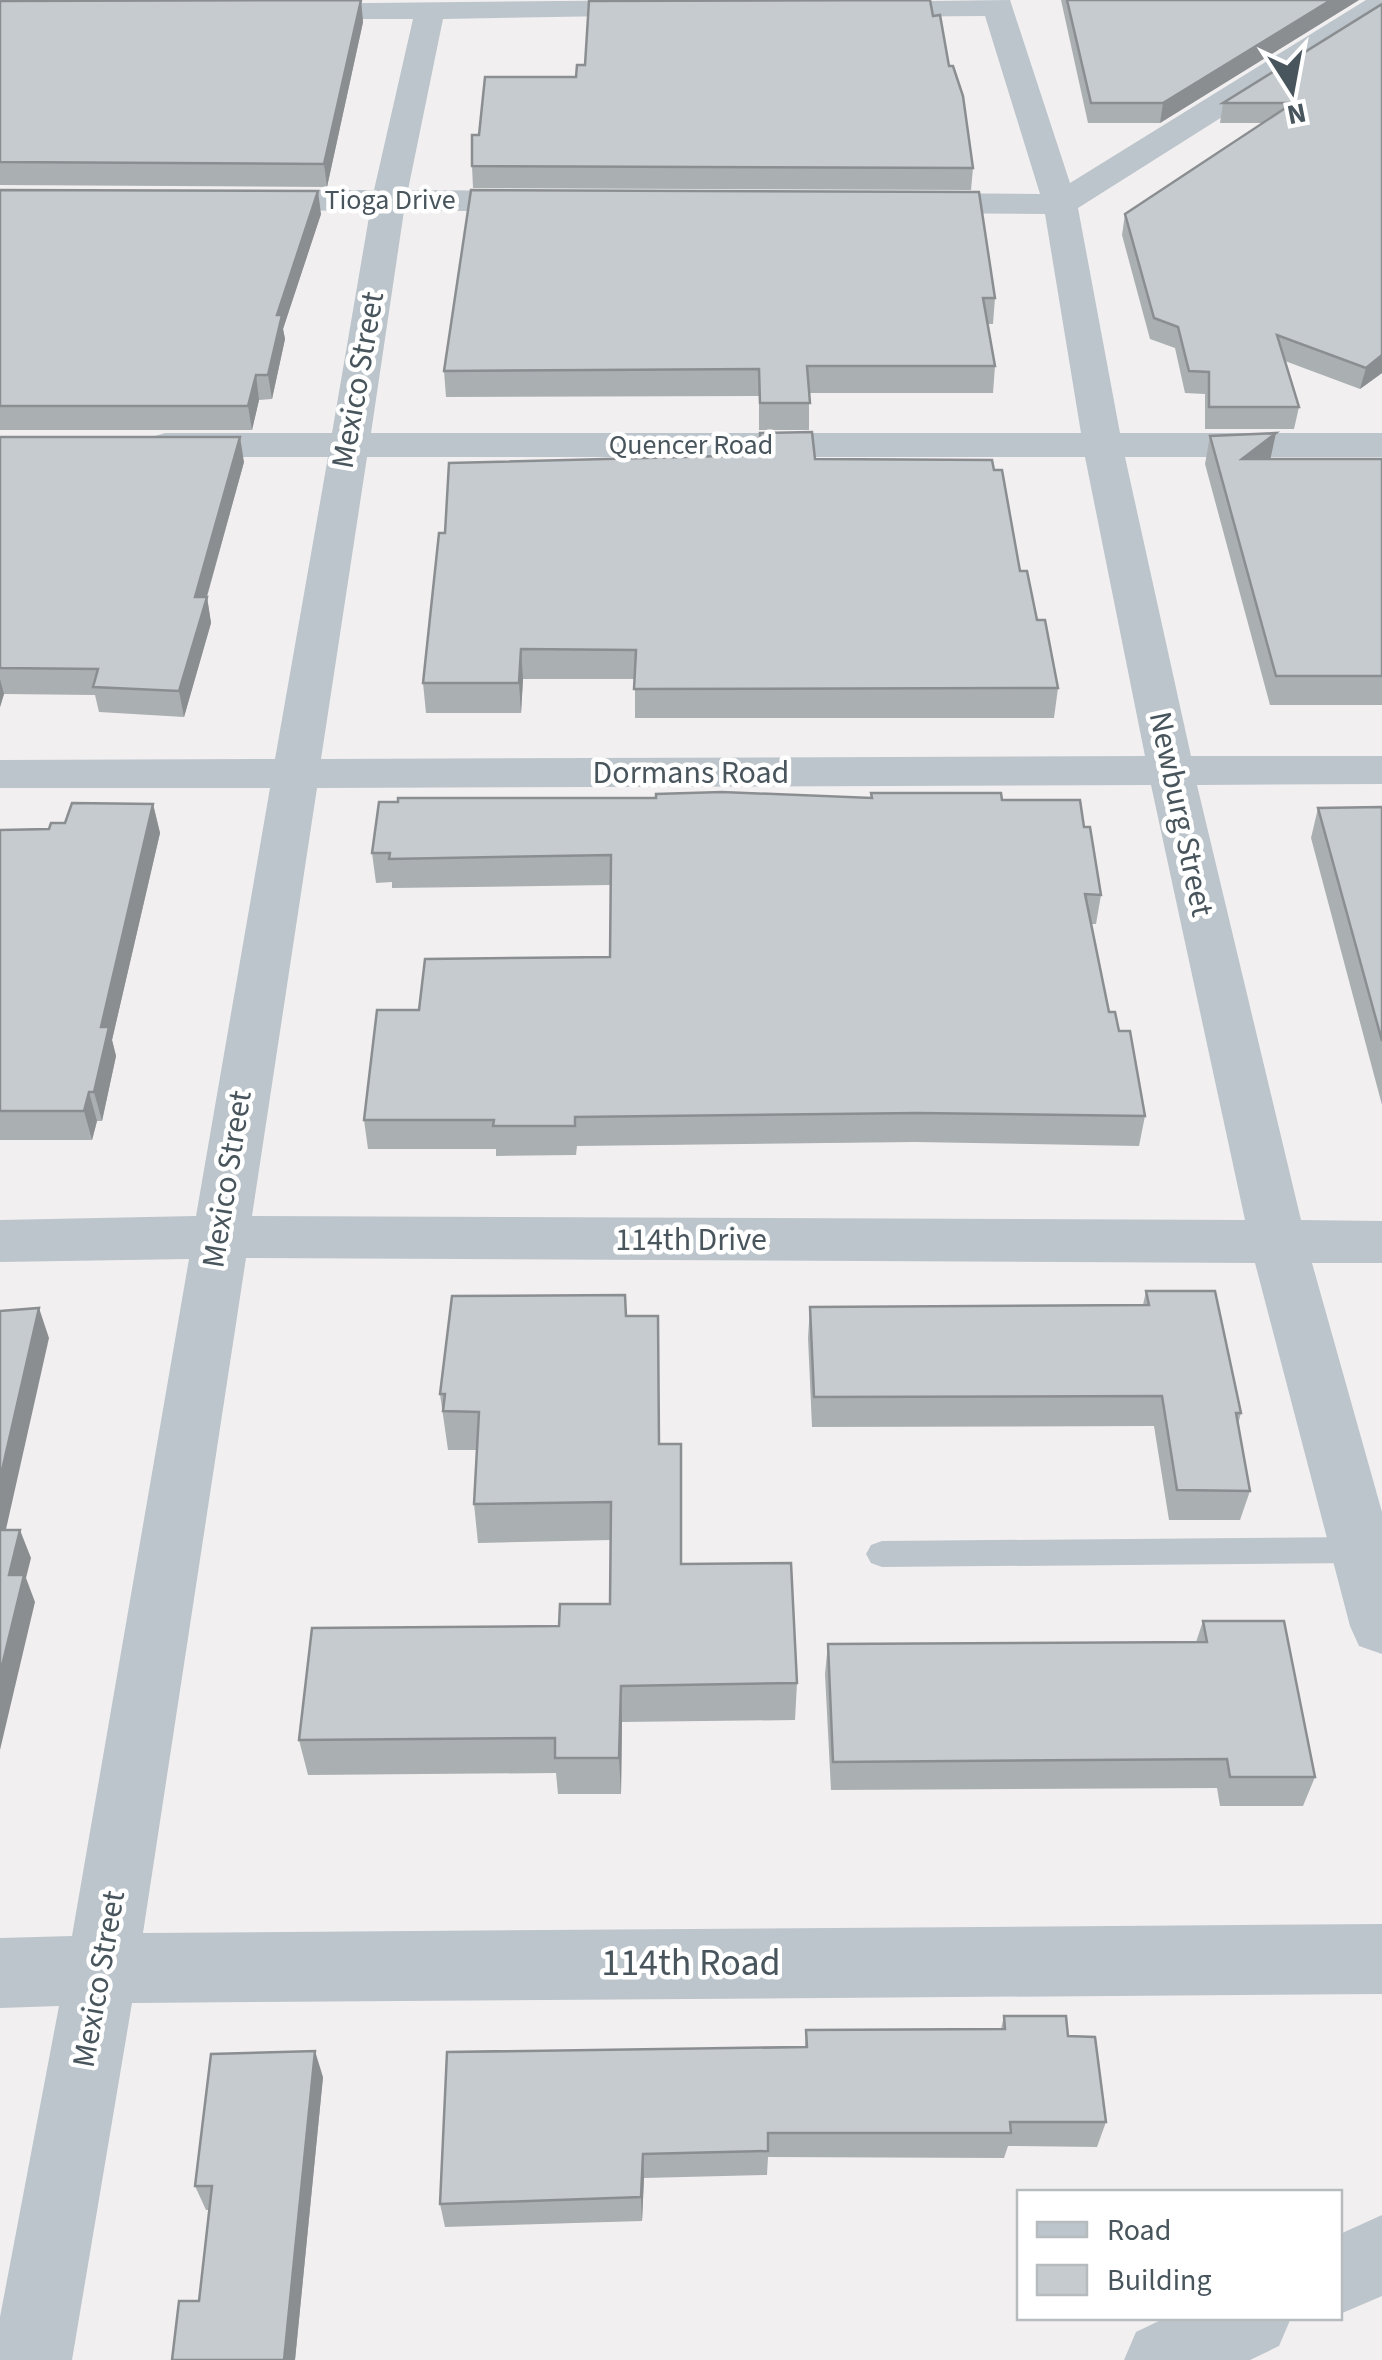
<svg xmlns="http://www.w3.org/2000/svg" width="1382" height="2360" font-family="'Source Sans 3',sans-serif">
	<rect width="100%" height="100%" fill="#f2eff0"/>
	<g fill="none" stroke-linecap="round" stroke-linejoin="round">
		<polygon fill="#bcc5cb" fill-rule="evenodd" points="1361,1537 1372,1541 1377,1550 1372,1559 1361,1563 882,1567 871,1563 866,1554 871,1545 882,1541"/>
		<g fill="#bcc5cb" fill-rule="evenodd">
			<path d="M663,0L678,9L674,15L443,19L408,190L542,191L554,194L559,201L554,208L542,211H404L371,433H1081L1045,214L908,213L896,210L891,203L896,196L908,193L1040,194L985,16L859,17L844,8L848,2L1010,0L1070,183L1366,0H1382V16L1078,208L1120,433H1382V457H1125L1191,756H1382V784L1197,785L1301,1220L1382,1221V1263H1312L1382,1512V1654L1359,1646L1350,1626L1255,1263L246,1258L143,1933L1382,1924V1994L132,2003L72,2360H0V2317L59,2006L0,2008V1938L72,1936L189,1259L0,1262V1220L196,1216L270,788H0V760L275,759L328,457H165L151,453L145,445L151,437L165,433H332L370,211L243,210L231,207L226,200L231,193L243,190H374L413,19H289L278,16L274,10L278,4ZM367,457H1085L1145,756L321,759ZM1151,785L1245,1220L252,1216L317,788Z"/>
			<polygon points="1382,2215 1382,2296 1340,2314 1340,2234"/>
			<polygon points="1165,2318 1291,2318 1279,2346 1250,2360 1124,2360 1136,2332"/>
		</g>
	</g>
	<g fill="#aaafb2">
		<polygon points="361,0 363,22 327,187 0,185 0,1"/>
		<polygon points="1061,0 1359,0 1160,123 1088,123"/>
		<polygon points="1382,4 1382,373 1360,389 1285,361 1299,407 1294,429 1205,429 1205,394 1185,393 1175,348 1150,339 1122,235 1125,214 1262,123 1220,123 1223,103"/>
		<polygon points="933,16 949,66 973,168 971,190 473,188 472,166 479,135 576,77"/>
		<polygon points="0,190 321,214 283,329 285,339 272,399 259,400 252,430 0,430"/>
		<polygon points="471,190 995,298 993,324 987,324 995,366 993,393 809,393 809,430 759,430 759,396 446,397 444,371"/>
		<polygon points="760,433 815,459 1020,571 1058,688 1054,718 635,718 635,679 523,679 521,713 426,713 423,683 445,533 760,455"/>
		<polygon points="1210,436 1270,459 1382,459 1382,705 1270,705 1205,464"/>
		<polygon points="0,437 244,462 207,597 211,623 184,717 99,712 95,695 4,694 0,707"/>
		<polygon points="871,793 1002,800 1084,827 1101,895 1096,924 1091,924 1109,1012 1119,1031 1145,1116 1139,1146 915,1142 577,1146 576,1155 496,1156 496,1149 368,1149 364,1120 419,1010 610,957 610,885 392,888 392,882 376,883 372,853 871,798"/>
		<polygon points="153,804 160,833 112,1040 116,1056 102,1121 97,1121 92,1140 0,1140 0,830 49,829 65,823"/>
		<polygon points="1382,807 1382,1105 1311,838 1318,808"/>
		<polygon points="1146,1291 1241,1413 1238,1424 1250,1491 1240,1520 1169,1520 1154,1426 812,1427 808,1338 810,1307 1143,1305"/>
		<polygon points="626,1316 660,1444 681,1564 797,1683 795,1720 622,1722 621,1794 558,1794 556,1773 308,1775 299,1740 610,1604 611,1540 478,1543 474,1504 477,1450 448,1450 440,1394"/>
		<polygon points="1203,1621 1315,1777 1303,1806 1220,1806 1217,1788 831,1790 825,1674 828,1644 1196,1642"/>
		<polygon points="1004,2016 1068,2036 1106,2122 1097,2147 1008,2146 1004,2158 768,2157 767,2175 644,2178 642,2221 445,2227 440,2204 805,2047 806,2030 1001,2029"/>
		<polygon points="323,2077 295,2360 172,2360 199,2301 209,2210 206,2210 195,2186"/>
	</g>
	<g fill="#8b8e91">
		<polygon points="361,0 363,22 327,187 324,164"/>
		<polygon points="1331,0 1359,0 1160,123 1163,103"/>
		<polygon points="318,191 321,214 283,329 285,339 272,399 268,375 277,315"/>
		<polygon points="1382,355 1382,373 1360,389 1366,368"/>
		<polygon points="256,375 259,400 252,430 248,406"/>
		<polygon points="1276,433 1270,461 1242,459"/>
		<polygon points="240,437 244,462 206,599 207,597 211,623 184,717 179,691 195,597"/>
		<polygon points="521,649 523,679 521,713 519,683"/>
		<polygon points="0,679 4,694 0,707"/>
		<polygon points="153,804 160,833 112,1040 116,1056 102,1121 94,1092 101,1027"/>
		<polygon points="89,1092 97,1121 92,1140 84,1111"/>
		<polygon points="39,1308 49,1338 0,1556 0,1479"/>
		<polygon points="20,1530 31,1558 26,1578 35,1602 0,1750 0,1674 9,1575"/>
		<polygon points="621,1686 622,1722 621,1794 619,1758"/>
		<polygon points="315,2051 323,2077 295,2360 284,2360"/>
		<polygon points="643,2154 644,2178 642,2221 641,2197"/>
	</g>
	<g fill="#c6cbcf" stroke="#8b8e91" stroke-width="2.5">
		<polygon points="361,0 324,164 0,162 0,1"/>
		<polygon points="930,0 933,16 940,15 949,66 953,66 963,96 973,168 472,166 472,135 479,135 485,77 576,77 577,65 585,65 589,1"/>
		<polygon points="1067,0 1331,0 1163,103 1091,103"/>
		<polygon points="1382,4 1382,355 1366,368 1277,335 1299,407 1209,407 1209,372 1189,371 1178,327 1154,318 1125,214 1293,103 1223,103"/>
		<polygon points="0,190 318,191 277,315 282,315 268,375 256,375 248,406 0,406"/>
		<polygon points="471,190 979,192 995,298 983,298 995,366 807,366 810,403 760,403 759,369 444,371"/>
		<polygon points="812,432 815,459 992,460 994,470 1002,470 1020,571 1027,571 1037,620 1045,620 1058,688 634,689 636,650 521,649 519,683 423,683 439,533 445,533 449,463 761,455 760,433"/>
		<polygon points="1276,433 1242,459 1382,459 1382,676 1276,676 1210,436"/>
		<polygon points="0,437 240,437 195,597 207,597 179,691 93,687 98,669 0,668"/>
		<polygon points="722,792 872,798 871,793 1001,793 1002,800 1080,800 1084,827 1090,827 1101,895 1085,894 1109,1012 1115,1012 1119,1031 1130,1031 1145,1116 918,1113 575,1117 575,1126 493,1126 494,1120 364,1120 377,1010 419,1010 425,959 610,957 611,855 389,859 390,853 372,853 379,802 398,802 398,798 656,798 656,794"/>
		<polygon points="72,803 153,804 101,1027 109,1027 94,1092 89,1092 84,1111 0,1111 0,830 49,829 51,823 65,823"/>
		<polygon points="1382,807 1382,1041 1318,808"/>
		<polygon points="1146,1291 1215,1291 1241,1413 1236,1413 1250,1491 1177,1490 1162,1396 814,1397 810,1307 1149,1305"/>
		<polygon points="625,1295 626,1316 658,1316 659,1444 681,1444 681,1564 791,1563 797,1683 621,1686 619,1758 555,1758 555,1738 299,1740 312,1628 559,1626 560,1604 610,1604 611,1502 474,1504 479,1412 443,1411 445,1394 440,1394 452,1296"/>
		<polygon points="39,1308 0,1479 0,1311"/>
		<polygon points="0,1530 20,1530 9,1575 24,1575 0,1674"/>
		<polygon points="1203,1621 1284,1621 1315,1777 1230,1777 1227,1759 833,1762 828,1644 1207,1642"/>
		<polygon points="1004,2016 1066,2016 1068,2036 1095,2037 1106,2122 1010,2122 1011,2133 768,2133 768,2151 643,2154 641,2197 440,2204 447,2052 807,2047 806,2030 1005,2029"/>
		<polygon points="315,2051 284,2360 172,2360 179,2301 199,2301 212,2186 195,2186 211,2054"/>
	</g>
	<g text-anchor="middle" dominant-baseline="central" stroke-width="9" stroke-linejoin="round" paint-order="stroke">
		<g font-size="28" fill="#48555c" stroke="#fff">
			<text x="390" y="200">Tioga Drive</text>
			<text x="691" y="445">Quencer Road</text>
		</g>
		<g font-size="32" fill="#48555c" stroke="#fff">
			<text transform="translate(358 380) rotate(-80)">Mexico Street</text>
			<text x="691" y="773">Dormans Road</text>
			<text transform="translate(1181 814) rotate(78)">Newburg Street</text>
			<text transform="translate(227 1179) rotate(-81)">Mexico Street</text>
			<text x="691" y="1240">114th Drive</text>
			<text transform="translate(99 1979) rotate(-80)">Mexico Street</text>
		</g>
		<g font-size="38" fill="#48555c" stroke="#fff">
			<text x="691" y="1963">114th Road</text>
		</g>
	</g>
	<rect x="1017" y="2190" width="325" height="130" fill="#ffffff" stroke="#b6bbbe" stroke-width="2.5"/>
	<rect x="1037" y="2222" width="50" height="15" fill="#bcc5cb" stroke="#b6bbbe" stroke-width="2.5"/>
	<text x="1107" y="2240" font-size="30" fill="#48555c">Road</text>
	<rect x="1037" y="2265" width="50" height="30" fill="#c6cbcf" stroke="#b6bbbe" stroke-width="2.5"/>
	<text x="1107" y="2290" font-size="30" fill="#48555c">Building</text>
	<g transform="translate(1292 90) rotate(169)" stroke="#ffffff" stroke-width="8" paint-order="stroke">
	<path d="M0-8L18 38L0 25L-18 38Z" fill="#48555c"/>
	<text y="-15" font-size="28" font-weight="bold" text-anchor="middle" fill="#48555c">N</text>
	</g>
</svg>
